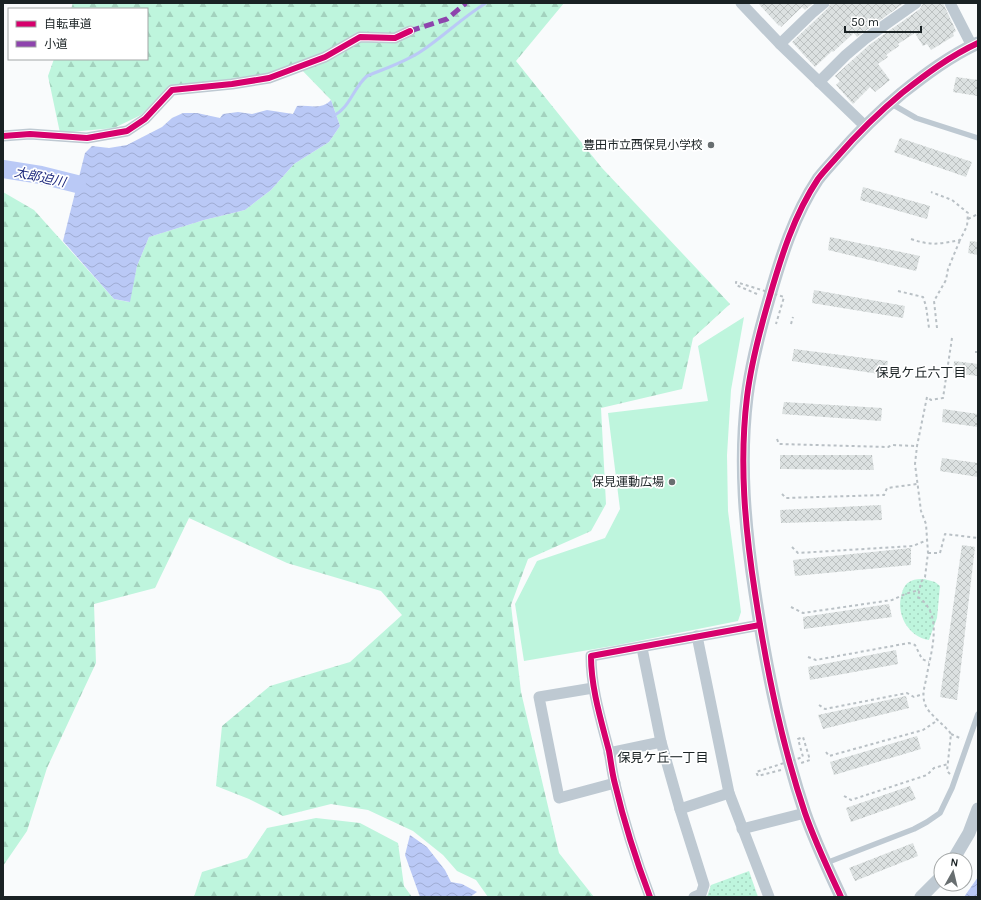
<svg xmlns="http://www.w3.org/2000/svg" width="981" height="900" font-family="Karla,'Noto Sans JP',sans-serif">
	<defs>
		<pattern id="grass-dots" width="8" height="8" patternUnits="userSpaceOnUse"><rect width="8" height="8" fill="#bef5dd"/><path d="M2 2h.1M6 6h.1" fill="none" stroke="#a3d2be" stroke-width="1.8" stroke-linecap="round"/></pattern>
		<pattern id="forest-firs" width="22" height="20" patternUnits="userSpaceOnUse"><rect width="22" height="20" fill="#bef5dd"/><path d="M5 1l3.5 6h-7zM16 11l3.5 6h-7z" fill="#a3d2be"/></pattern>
		<pattern id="water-waves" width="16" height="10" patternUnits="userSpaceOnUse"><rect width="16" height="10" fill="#bac9f6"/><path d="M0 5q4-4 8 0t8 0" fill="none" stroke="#9facd3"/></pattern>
		<pattern id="building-cross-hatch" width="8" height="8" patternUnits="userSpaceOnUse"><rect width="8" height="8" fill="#dce1e1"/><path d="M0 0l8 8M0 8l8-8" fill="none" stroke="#bcc1c1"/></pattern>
	</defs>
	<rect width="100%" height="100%" fill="#f9fbfc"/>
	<g fill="url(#grass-dots)">
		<path d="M924,579L935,582L940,586L937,618L929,640C908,637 895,613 902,593C903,588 906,583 911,581C915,579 920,579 924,579Z"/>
		<polygon points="749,871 758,897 707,897 711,885"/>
	</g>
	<g fill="url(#forest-firs)">
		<polygon points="73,3 564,3 516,61 602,168 730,304 693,338 682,389 601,408 606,504 591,531 528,559 511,605 521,692 559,853 594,897 488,897 476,880 457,871 443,855 413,831 368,810 331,804 283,816 249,799 216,786 222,726 270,686 350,662 402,615 381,591 287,563 189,518 155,588 94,604 96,663 47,768 27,831 3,866 3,192 34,210 114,299 129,302 137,266 149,237 204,220 245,210 271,190 294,164 329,142 340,126 331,100 297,65 269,77 169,87 141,115 114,128 60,133 48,76 54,59 147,59 147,9 71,9"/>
		<polygon points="316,818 360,823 398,843 404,886 412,897 194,897 202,872 247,858 267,828"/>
	</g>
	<polygon fill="#bef5dd" points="744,317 731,390 727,455 728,511 741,612 738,621 618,645 524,661 515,604 537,561 605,538 620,509 608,413 708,401 698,346"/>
	<g fill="url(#water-waves)">
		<path d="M331,100L340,126L329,142L294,164L271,190L245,210L204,220L149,237L137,266L130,302L114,299L63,241L85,153L92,146L109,148L127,145L162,127L172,118L183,113H197L220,118L223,114L238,112L252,114L267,110L293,114L297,106C310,105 322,110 331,100Z"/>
		<polygon points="410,835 427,847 445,870 451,882 462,884 477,892 470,897 420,897 405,855"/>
		<polygon points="978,877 978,897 964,897"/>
	</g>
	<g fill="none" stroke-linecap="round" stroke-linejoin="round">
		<path stroke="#bac9f6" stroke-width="3" d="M333,116C350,108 353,88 367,76C386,68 406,62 423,50C445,35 463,17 486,3"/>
		<polyline stroke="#bac9f6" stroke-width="18" points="3,169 41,175 77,184"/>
	</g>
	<g fill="url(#building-cross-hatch)">
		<polygon points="758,3 813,3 805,10 802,7 781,27 780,25 779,26"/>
		<polygon points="831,3 904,3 857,37 854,33 833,52 832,51 815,67 792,42 828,8"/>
		<polygon points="923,3 943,3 956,31 953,33 954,36 931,50 927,44 923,46 915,33 898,44 899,46 886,55 888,57 878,64 890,80 875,92 870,87 853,104 836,85 840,81 835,76 869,45 920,9"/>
		<polygon points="956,77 978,80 978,96 953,92"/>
		<polygon points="900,138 972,162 966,177 894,152"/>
		<polygon points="863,187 930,206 927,219 860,200"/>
		<polygon points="830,237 920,256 916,271 828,250"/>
		<polygon points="970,241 978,242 978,255 968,253"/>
		<polygon points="814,290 905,306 903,318 812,303"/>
		<polygon points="794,349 888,361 886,375 792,361"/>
		<polygon points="954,361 978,364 978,376 953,373"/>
		<polygon points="784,402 882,408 881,421 782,414"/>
		<polygon points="943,409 978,414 978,427 942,422"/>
		<polygon points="780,455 872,455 874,470 780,469"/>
		<polygon points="942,458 978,463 978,477 940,471"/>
		<polygon points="881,505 882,520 781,523 780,510"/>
		<polygon points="962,545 975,547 957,700 940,697"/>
		<polygon points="911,548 911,565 795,576 793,560"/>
		<polygon points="889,604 892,617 804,629 803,617"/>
		<polygon points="896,650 898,664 810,680 808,667"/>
		<polygon points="906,696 909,708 823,729 818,715"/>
		<polygon points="917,736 921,749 834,775 830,762"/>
		<polygon points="910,786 916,799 851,822 846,808"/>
		<polygon points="913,843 918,856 855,881 849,868"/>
	</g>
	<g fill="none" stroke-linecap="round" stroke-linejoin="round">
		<g stroke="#b9c0c5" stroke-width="2" stroke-dasharray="3 3" stroke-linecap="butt">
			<polyline points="968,219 978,214"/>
			<path d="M911,239C931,246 940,244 960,240L967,226L968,213L952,200L931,192"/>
			<polyline points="898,291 923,297 926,306 929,328"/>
			<polyline points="791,324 793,317"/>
			<polyline points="937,328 934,301 946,280 948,269 960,240"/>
			<polyline points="975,352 978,352"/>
			<polyline points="777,439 779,444 888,447 892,445 917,446"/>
			<polyline points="782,494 786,498 884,495 887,488 917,484"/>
			<polyline points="792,547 798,553 913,546 927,540"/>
			<polyline points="928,553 940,553 945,534 978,538"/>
			<polyline points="791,607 803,613 892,600 905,594 919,590"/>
			<polyline points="808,657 816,660 909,643 915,645 922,659 929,662"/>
			<polyline points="819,705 825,709 907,693 914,697 923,694"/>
			<polyline points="951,734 962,739"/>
			<polyline points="826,752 829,756 923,730 938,720"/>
			<path d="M950,774L947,771L951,734C945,725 928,714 925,704C922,696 924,688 926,680C930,654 945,615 918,597L921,582L925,577L928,553L926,524L921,511L915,464L917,446L927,397L931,400L943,398L952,338"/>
			<polyline points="844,796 851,800 927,775 934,768 948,764"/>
		</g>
		<g stroke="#bec9d2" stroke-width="5.5">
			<polyline points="890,103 916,118 978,138"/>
			<polyline points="826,863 914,829 927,822 940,813 952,788 978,714"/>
		</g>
		<g stroke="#bec9d2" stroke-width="11">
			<polyline points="741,3 780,44 865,126"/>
			<polyline points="950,3 972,46"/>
			<polyline points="780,44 812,13 824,3"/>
			<polyline points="819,82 846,55 865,39 916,3"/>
			<polyline points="3,136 30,134 87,138 127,131 145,119 172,90 232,84 269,78 325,57 360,37 395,38 410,31"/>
			<polyline points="697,636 729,793 769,897"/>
			<polyline points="642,648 661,742 680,809 704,885 701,894 694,897"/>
			<polyline points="593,688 539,697 559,798 615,783"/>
			<polyline points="609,753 661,742"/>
			<polyline points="680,809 729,793"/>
			<polyline points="742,829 805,813"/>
			<path d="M650,897C636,860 624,822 615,784C612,773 611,762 609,751C601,720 591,688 591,656L760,625"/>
		</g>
		<g stroke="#bec9d2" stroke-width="13">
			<polyline points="953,860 969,833 978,809"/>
			<path d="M841,897C828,869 815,842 805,813C781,742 766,667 755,593C745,528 739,463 747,397C751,364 760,330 769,299C781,257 794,215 818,179C824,171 831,164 837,157C857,134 878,113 902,93C926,74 950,56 978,43"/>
			<polyline points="921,897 941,877"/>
		</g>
		<g stroke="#b9c0c5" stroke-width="2" stroke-dasharray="3 3" stroke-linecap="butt">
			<polyline points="757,294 736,285 736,282 784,297 776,324"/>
			<polyline points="781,770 758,776 756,772 803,757 798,739 803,737 810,760 801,763"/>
		</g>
		<polyline stroke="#8e44ad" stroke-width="5" stroke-dasharray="10 5" stroke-linecap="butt" points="410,31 447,19 466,3"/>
		<defs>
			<g id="cycleway">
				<polyline points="3,136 30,134 87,138 127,131 145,119 172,90 232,84 269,78 325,57 360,37 395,38 410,31"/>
				<path d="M650,897C636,860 624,822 615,784C612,773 611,762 609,751C601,720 591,688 591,656L760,625"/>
				<path d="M841,897C828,869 815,842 805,813C781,742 766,667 755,593C745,528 739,463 747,397C751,364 760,330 769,299C781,257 794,215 818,179C824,171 831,164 837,157C857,134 878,113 902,93C926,74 950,56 978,43"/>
			</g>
		</defs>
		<use href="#cycleway" stroke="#fff" stroke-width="8"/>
		<use href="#cycleway" stroke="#d6006c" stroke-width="6"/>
	</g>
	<g fill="#686e70" stroke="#fff" stroke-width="1.5">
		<circle cx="711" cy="145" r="4"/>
		<circle cx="672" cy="482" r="4"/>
	</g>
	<g text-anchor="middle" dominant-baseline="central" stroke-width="3.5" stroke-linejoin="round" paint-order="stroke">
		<g font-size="12" fill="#1a2224" stroke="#fff" text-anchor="end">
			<text x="703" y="145">豊田市立西保見小学校</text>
			<text x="664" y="482">保見運動広場</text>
		</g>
		<g font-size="13" font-style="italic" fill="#1a267c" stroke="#fff">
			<text transform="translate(40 177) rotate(12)">太郎迫川</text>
		</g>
		<g font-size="13" fill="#1a2224" stroke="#fff">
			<text x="921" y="372">保見ケ丘六丁目</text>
			<text x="663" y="757">保見ケ丘一丁目</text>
		</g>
	</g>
	<rect width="981" height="900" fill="none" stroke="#1a2224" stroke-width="8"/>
	<rect x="8" y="8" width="140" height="52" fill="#ffffff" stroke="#a3a7a7"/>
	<rect x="16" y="21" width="20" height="6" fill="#d6006c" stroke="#a3a7a7"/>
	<text x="44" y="28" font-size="12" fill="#1a2224">自転車道</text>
	<rect x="16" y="41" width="20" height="6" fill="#8e44ad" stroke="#a3a7a7"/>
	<text x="44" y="48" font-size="12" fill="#1a2224">小道</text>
	<g transform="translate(953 872) rotate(8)"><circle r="19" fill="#ffffff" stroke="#a3a7a7"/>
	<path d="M0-3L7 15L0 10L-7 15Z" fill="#686e70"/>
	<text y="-6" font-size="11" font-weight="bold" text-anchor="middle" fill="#1a2224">N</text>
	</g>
	<path d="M845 26v6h76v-6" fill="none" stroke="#1a2224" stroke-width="2"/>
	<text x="851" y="26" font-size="12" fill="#1a2224" stroke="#ffffff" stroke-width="3" paint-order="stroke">50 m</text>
</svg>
